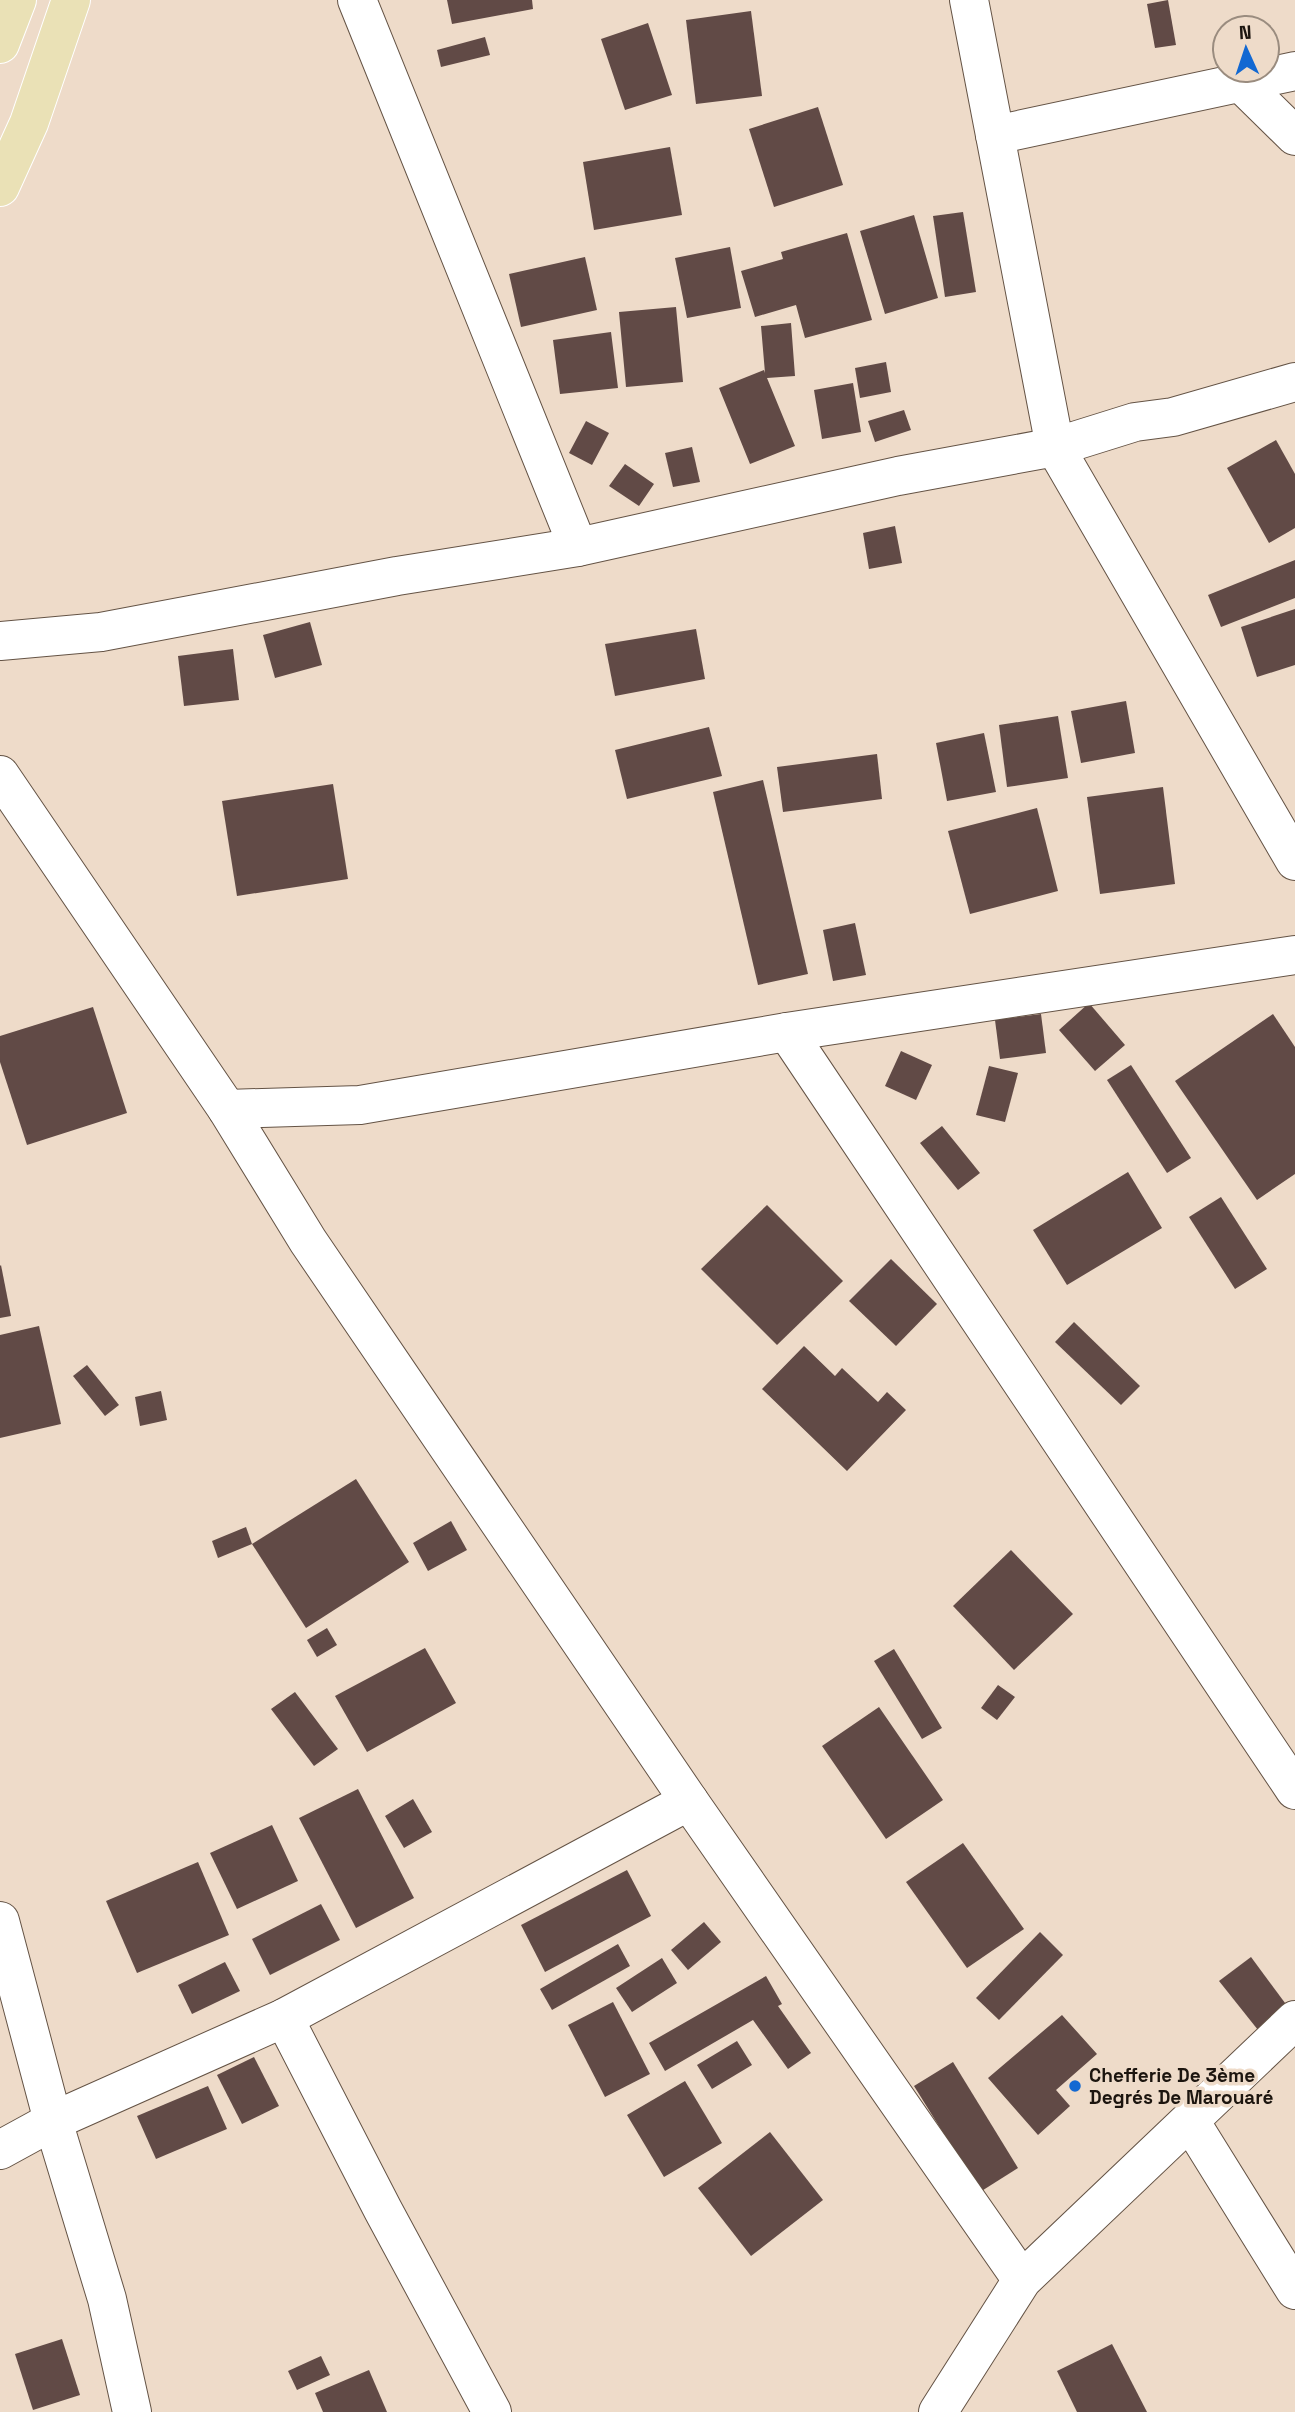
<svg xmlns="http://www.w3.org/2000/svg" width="1295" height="2412" font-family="'Space Grotesk',sans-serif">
	<rect width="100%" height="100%" fill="#eedbc9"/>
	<g fill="#614a46">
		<polygon points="447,0 532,0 533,9 452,24"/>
		<polygon points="1168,0 1176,45 1155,48 1147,4"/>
		<polygon points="751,11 762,96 696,104 686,20"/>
		<polygon points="648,23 672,95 625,110 601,39"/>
		<polygon points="485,37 490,55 441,67 437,50"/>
		<polygon points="818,107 843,185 774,207 749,129"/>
		<polygon points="670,147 682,215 594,230 583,162"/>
		<polygon points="963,212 976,292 945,297 933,216"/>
		<polygon points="914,215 938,298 885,314 860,231"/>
		<polygon points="847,233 872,320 805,338 796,305 755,317 741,271 783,259 781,252"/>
		<polygon points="730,247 741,308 687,318 675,258"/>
		<polygon points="585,257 597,310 521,327 509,274"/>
		<polygon points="676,307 683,382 626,387 619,312"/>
		<polygon points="791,323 795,376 767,378 795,446 750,464 719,388 764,370 765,373 761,326"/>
		<polygon points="611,332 618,388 560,394 553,340"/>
		<polygon points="886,362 891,392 860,398 855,368"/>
		<polygon points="853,383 861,432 822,439 814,390"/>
		<polygon points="904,410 911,430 875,442 868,421"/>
		<polygon points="586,421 609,433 592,465 569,453"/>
		<polygon points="1276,440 1295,474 1295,528 1269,543 1227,468"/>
		<polygon points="692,447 700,482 673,487 665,453"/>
		<polygon points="625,464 654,484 639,506 609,486"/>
		<polygon points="895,526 902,563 869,569 863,533"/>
		<polygon points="1295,560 1295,598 1221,627 1208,595"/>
		<polygon points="1295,609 1295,665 1257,677 1241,627"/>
		<polygon points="310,622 322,665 275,678 263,635"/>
		<polygon points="696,629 705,679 615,696 605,644"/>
		<polygon points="233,649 239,700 184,706 178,656"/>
		<polygon points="1126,701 1135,753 1081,763 1071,711"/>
		<polygon points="1058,716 1068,778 1007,787 999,725"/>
		<polygon points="709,727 722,776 627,799 615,750"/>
		<polygon points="984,733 996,792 947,801 936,743"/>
		<polygon points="877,754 882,799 783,812 777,767"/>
		<polygon points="763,780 808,974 758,985 713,792"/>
		<polygon points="333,784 348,879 237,896 222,801"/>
		<polygon points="1163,787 1175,884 1100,894 1087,797"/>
		<polygon points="1037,808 1058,891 970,914 948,831"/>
		<polygon points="855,923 866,975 833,981 823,930"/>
		<polygon points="1089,1003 1125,1045 1095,1071 1059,1030"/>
		<polygon points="93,1007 127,1113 27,1145 0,1062 0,1036"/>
		<polygon points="1041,1014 1046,1053 1000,1059 995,1020"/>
		<polygon points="1273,1014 1295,1047 1295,1174 1257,1200 1175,1081"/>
		<polygon points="901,1051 932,1065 916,1100 885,1086"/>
		<polygon points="1131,1065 1191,1158 1167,1173 1107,1080"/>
		<polygon points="989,1066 1018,1073 1005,1122 976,1115"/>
		<polygon points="942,1126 980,1173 958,1190 920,1143"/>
		<polygon points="1128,1172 1162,1228 1067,1285 1033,1230"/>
		<polygon points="1221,1197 1267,1269 1235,1289 1189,1217"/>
		<polygon points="767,1205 843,1281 777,1345 701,1269"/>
		<polygon points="891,1259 937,1304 896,1346 849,1301"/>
		<polygon points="1,1265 11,1316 0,1318 0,1266"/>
		<polygon points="1074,1322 1140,1386 1121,1405 1055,1342"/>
		<polygon points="39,1326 61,1424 0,1438 0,1335"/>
		<polygon points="804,1346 835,1376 842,1368 878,1402 887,1392 906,1410 847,1471 762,1389"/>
		<polygon points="87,1365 119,1405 105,1416 73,1376"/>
		<polygon points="161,1391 167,1420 140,1426 135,1397"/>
		<polygon points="356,1479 409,1562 306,1628 252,1544"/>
		<polygon points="451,1521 467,1550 428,1571 413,1543"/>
		<polygon points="246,1527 252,1544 218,1558 212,1541"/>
		<polygon points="1011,1550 1073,1614 1014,1670 953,1606"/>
		<polygon points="327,1628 337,1645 317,1657 307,1640"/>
		<polygon points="425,1648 456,1703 367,1752 335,1696"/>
		<polygon points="894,1649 942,1728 922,1739 874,1661"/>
		<polygon points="998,1685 1015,1697 997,1720 981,1708"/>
		<polygon points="295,1692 338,1749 314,1766 271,1709"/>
		<polygon points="879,1707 943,1800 886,1839 822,1746"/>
		<polygon points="358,1789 414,1898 356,1928 299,1818"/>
		<polygon points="413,1799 432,1832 404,1848 385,1816"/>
		<polygon points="272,1825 298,1881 237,1909 210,1853"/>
		<polygon points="963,1843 1024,1929 967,1968 906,1882"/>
		<polygon points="198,1862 229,1935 137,1973 106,1901"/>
		<polygon points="627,1870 651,1916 545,1972 521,1925"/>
		<polygon points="321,1904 340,1940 270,1975 252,1939"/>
		<polygon points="704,1922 721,1942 688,1970 671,1950"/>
		<polygon points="1040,1932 1063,1955 999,2020 976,1998"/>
		<polygon points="618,1944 630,1966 552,2010 540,1989"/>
		<polygon points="1251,1957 1288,2007 1258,2030 1219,1981"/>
		<polygon points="662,1958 677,1983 632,2012 616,1988"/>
		<polygon points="225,1962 240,1991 192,2014 178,1985"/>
		<polygon points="766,1976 782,2004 778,2006 811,2053 788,2069 753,2020 665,2071 649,2043"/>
		<polygon points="613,2002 650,2074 605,2097 568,2025"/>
		<polygon points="1062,2015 1097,2054 1056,2090 1070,2106 1038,2135 988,2078"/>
		<polygon points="737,2041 752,2065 712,2089 697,2065"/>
		<polygon points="254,2057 279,2106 242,2124 217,2075"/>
		<polygon points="953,2062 1018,2168 980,2192 914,2086"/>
		<polygon points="685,2081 722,2143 664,2177 627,2115"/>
		<polygon points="208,2086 227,2129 156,2159 137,2116"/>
		<polygon points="770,2132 823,2200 751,2256 698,2188"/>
		<polygon points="62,2339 80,2395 33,2410 15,2354"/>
		<polygon points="1112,2344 1147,2412 1077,2412 1057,2371"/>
		<polygon points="321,2356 330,2375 297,2390 288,2371"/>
		<polygon points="369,2370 387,2412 323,2412 315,2393"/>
	</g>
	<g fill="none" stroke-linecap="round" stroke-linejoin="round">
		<defs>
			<g id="minor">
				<polyline points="357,0 578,547"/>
				<polyline points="969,0 1055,447 1135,422 1173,417 1295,382"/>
				<polyline points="1241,83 1295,136"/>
				<polyline points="995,135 1295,71"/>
				<polyline points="0,641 101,632 397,576 578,547 898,476 1055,447 1295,861"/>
				<polyline points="0,775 227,1109 308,1241 689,1801 1022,2280"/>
				<polyline points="787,1032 1295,1790"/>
				<polyline points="227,1109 360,1105 787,1032 1295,955"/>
				<polyline points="0,1921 53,2121 107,2299 132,2412"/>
				<polyline points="284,2018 383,2210 492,2412"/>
				<polyline points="1190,2121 1295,2290"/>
				<polyline points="0,2150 53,2121 284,2018 689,1801"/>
				<polyline points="938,2412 1022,2280 1295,2020"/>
			</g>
			<g id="major">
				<polyline points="0,44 17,0"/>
				<polyline points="0,187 29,123 71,0"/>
			</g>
		</defs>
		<use href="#minor" stroke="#645345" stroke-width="40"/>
		<use href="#major" stroke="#fff" stroke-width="40"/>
		<use href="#minor" stroke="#fff" stroke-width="38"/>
		<use href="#major" stroke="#eae1b6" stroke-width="38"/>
	</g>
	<circle fill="#1268d2" stroke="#eedbc9" stroke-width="2.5" cx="1075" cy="2086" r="7"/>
	<g text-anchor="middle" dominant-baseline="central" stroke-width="7" stroke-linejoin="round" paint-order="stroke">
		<g font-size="19" font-weight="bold" fill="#1c150f" stroke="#eedbc9" text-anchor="start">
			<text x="1089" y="2075">Chefferie De 3ème<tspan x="1089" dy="22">Degrés De Marouaré</tspan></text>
		</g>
	</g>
	<g transform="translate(1246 49) rotate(357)"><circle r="33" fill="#eedbc9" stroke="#9a8c7f" stroke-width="2"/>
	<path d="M0-5L12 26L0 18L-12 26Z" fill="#1268d2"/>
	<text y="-10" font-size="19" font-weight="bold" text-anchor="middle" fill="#1c150f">N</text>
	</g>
</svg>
